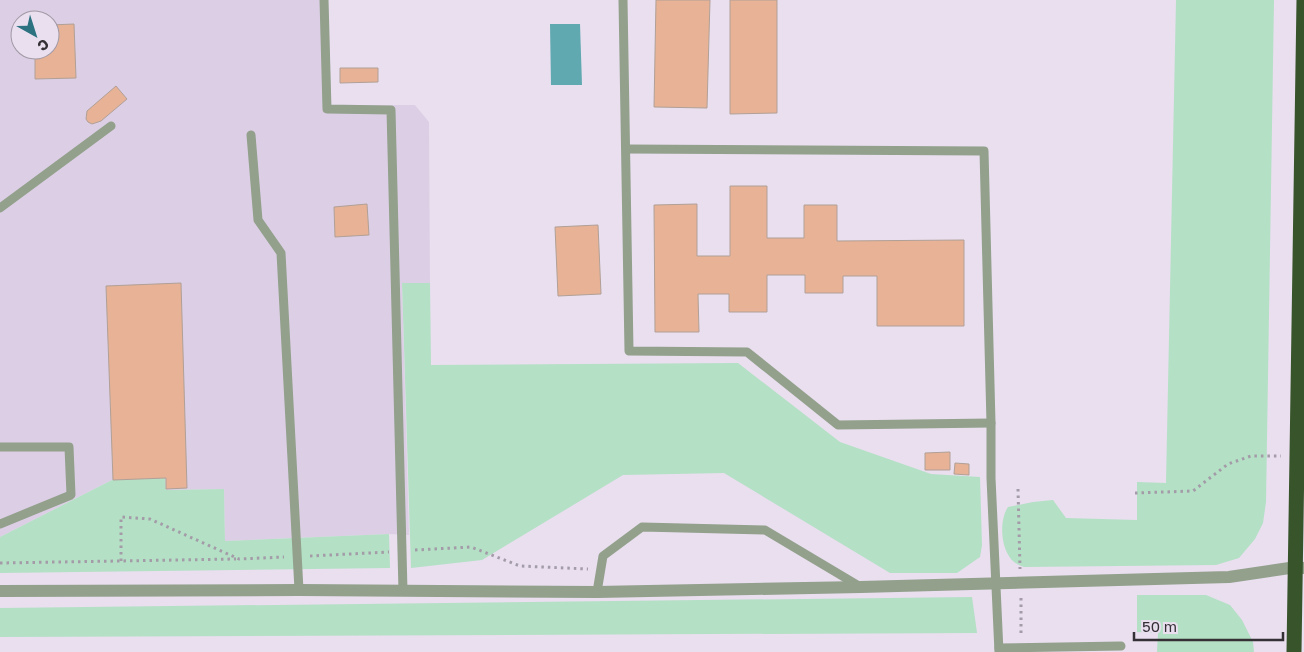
<svg xmlns="http://www.w3.org/2000/svg" width="1304" height="652" font-family="'Golos Text',sans-serif">
	<rect width="100%" height="100%" fill="#e9dfef"/>
	<path fill="#dccfe5" fill-rule="evenodd" d="M0,0H328L331,105H415L429,122L430,283H402L409,535L389,534L225,541L224,489L166,490L165,478L112,480L0,537ZM20,20H50V50H20Z"/>
	<g fill="#b4e0c5">
		<path d="M1176,0H1274L1266,502L1263,523L1255,539L1239,558L1216,565L1024,567C1021,566 1017,564 1014,562C1000,550 999,520 1008,507L1033,502L1053,500L1066,518L1137,520V482L1166,483Z"/>
		<polygon points="402,283 430,283 431,365 738,363 840,442 931,474 980,477 982,545 980,557 957,573 890,573 724,473 623,475 482,560 411,568"/>
		<polygon points="165,478 166,490 224,489 225,541 389,534 390,568 0,573 0,537 112,480"/>
		<polygon points="1137,595 1206,595 1230,605 1242,620 1253,642 1254,652 1157,652 1158,633 1137,632"/>
		<polygon points="972,597 977,633 0,637 0,608"/>
	</g>
	<polygon fill="#61a9b1" points="550,24 580,24 582,85 551,85"/>
	<g fill="#e7b295" stroke="#b1a097">
		<polygon points="656,0 710,0 707,108 654,107"/>
		<polygon points="730,0 777,0 777,113 730,114"/>
		<polygon points="74,24 76,78 35,79 35,50 50,50 50,25"/>
		<polygon points="340,68 378,68 378,82 340,83"/>
		<polygon points="116,86 127,99 101,121 92,124 88,122 86,119 87,111"/>
		<polygon points="730,186 767,186 767,238 804,238 804,205 837,205 837,241 964,240 964,326 877,326 877,276 843,276 843,293 805,293 805,275 767,275 767,312 729,312 729,294 698,294 699,332 655,332 654,205 697,204 697,256 730,256"/>
		<polygon points="367,204 369,235 335,237 334,207"/>
		<polygon points="598,225 601,294 558,296 555,227"/>
		<polygon points="181,283 187,488 166,489 166,478 113,480 106,286"/>
		<polygon points="950,452 950,470 925,470 925,453"/>
		<polygon points="955,463 969,464 969,475 954,474"/>
	</g>
	<g fill="none" stroke-linecap="round" stroke-linejoin="round">
		<g stroke="#a39ca8" stroke-width="3" stroke-dasharray="2.5 4" stroke-linecap="butt">
			<polyline points="1018,489 1020,569"/>
			<polyline points="1135,493 1193,491 1228,464 1251,456 1281,456"/>
			<polyline points="415,550 471,547 520,566 588,569"/>
			<polyline points="310,556 389,552"/>
			<polyline points="121,561 121,517 150,519 239,559 284,557"/>
			<polyline points="0,563 236,559"/>
			<polyline points="1021,598 1021,634"/>
		</g>
		<g stroke="#92a08c" stroke-width="9">
			<polyline points="324,0 327,109 391,110 403,591"/>
			<polyline points="623,0 629,351 747,352 838,425 991,423"/>
			<polyline points="251,135 258,220 281,253 299,590"/>
			<polyline points="627,149 984,151 991,423 991,478 999,652"/>
			<polyline points="0,208 111,126"/>
			<polyline points="0,447 69,447 71,495 0,524"/>
			<polyline points="597,592 603,556 642,527 765,530 859,586"/>
			<polyline points="999,648 1121,646"/>
		</g>
		<polyline stroke="#92a08c" stroke-width="12" points="0,591 299,590 597,592 861,587 1229,577 1296,567 1304,568"/>
		<polyline stroke="#38542b" stroke-width="15" points="1294,652 1304,0"/>
	</g>
	<g transform="translate(35 35) rotate(141)"><circle r="24" fill="#e9dfef" stroke="#a199a5"/>
	<path d="M0-4L9 19L0 12L-9 19Z" fill="#2c7280"/>
	<text y="-8" font-size="14" font-weight="bold" text-anchor="middle" fill="#343036">С</text>
	</g>
	<path d="M1134 632v8h149v-8" fill="none" stroke="#343036" stroke-width="2.5"/>
	<text x="1142" y="632" font-size="15" fill="#343036" stroke="#e9dfef" stroke-width="4" paint-order="stroke">50 m</text>
</svg>
